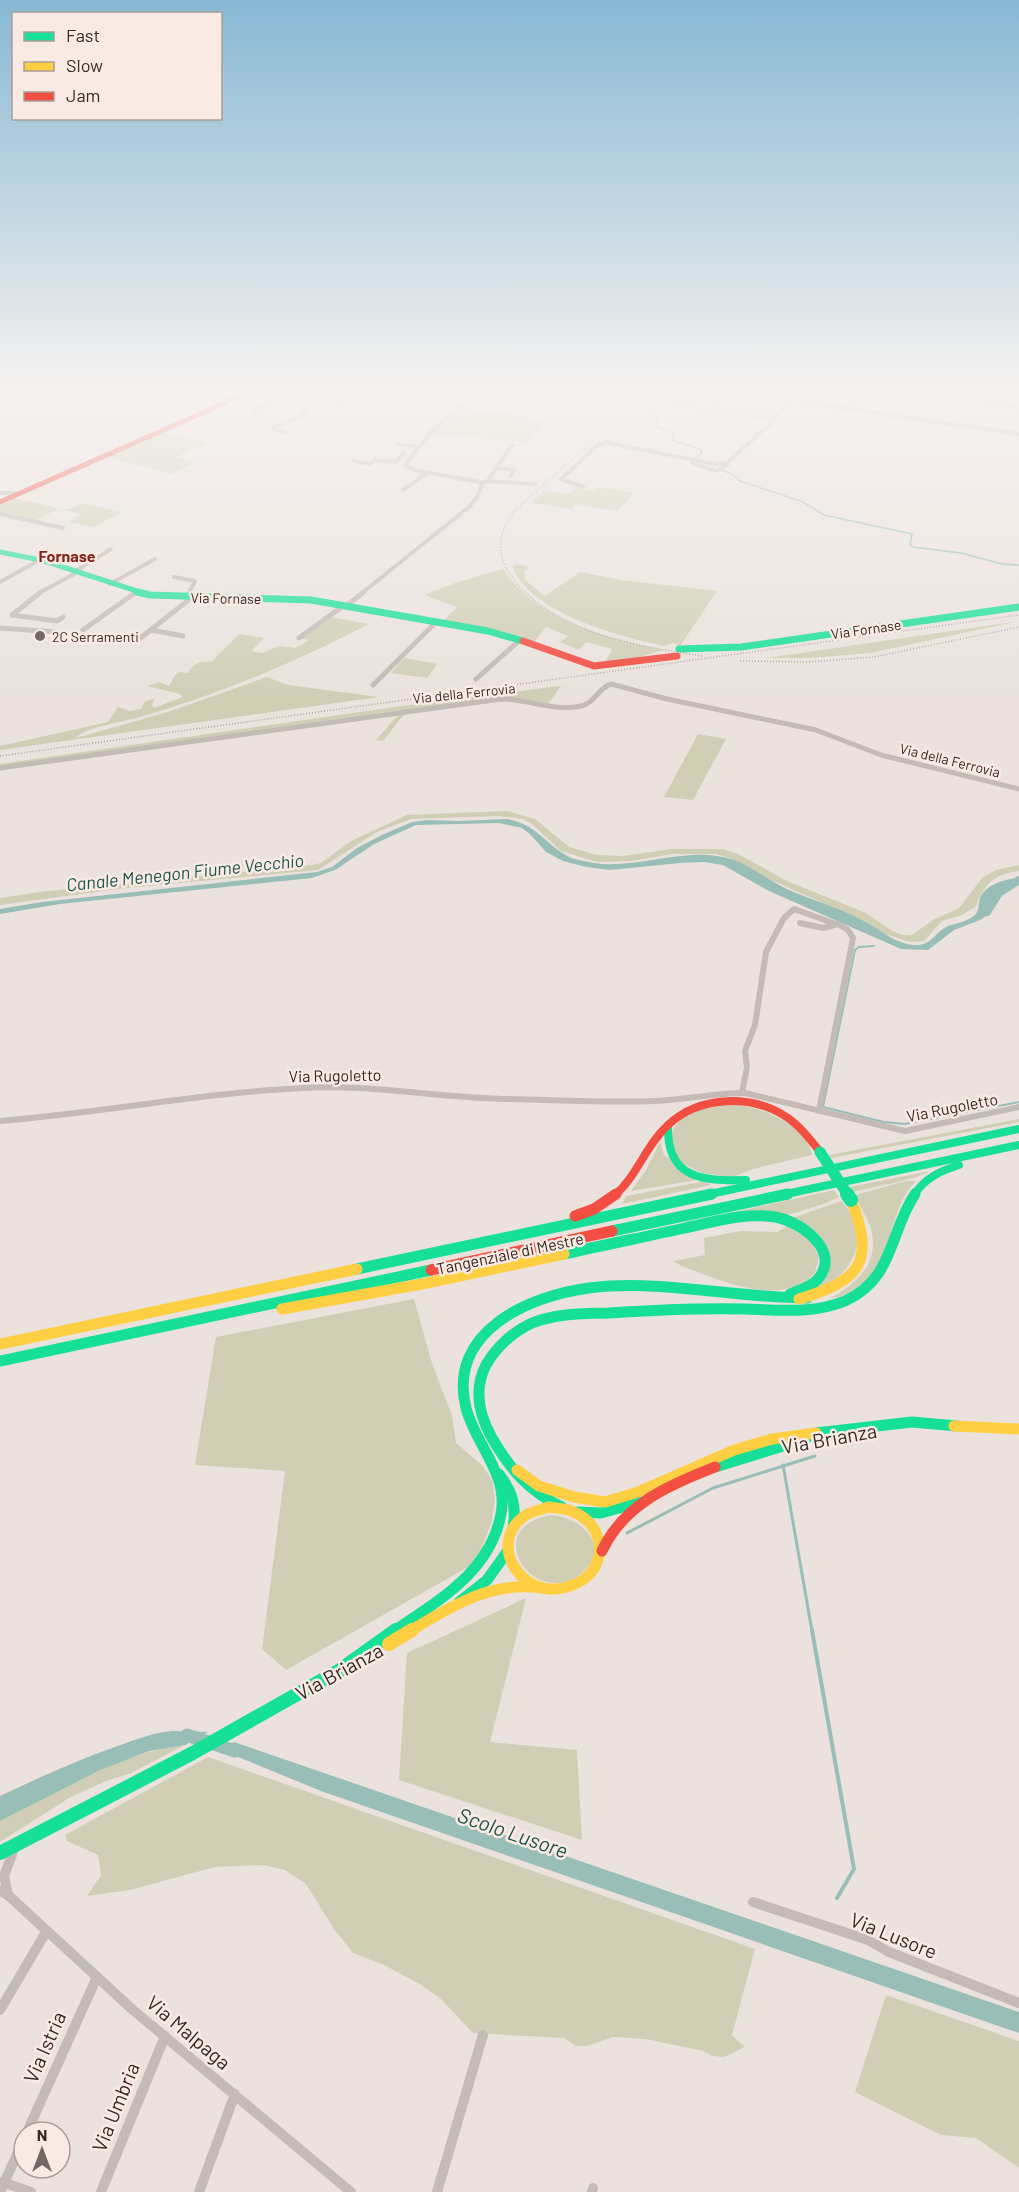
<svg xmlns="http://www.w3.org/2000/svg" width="1019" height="2192" font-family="Barlow,sans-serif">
	<rect width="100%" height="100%" fill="#ebe2dd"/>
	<g fill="#d0cfb6">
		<polygon points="661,388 665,388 667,394 707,406 783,406 772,421 769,421 645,403"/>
		<polygon points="678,388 715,388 706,392 715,395 712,396 720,395 726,398 731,396 754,400 746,404 726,403 716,405 692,399 694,395 680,396 669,392"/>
		<polygon points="810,388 845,388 834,403 801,399"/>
		<polygon points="867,388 912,393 913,391 956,397 950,407 862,395"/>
		<path d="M461,408C490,412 516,413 544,423L530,442L431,435Z"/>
		<polygon points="162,432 207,443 176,457 195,463 170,474 104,456"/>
		<polygon points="597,487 634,493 617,511 576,504 571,509 531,503 545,491 569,494 575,488 594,491"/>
		<polygon points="16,498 57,508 57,509 37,520 0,512 0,505"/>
		<polygon points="81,503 122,512 93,527 69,522 81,514 59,510 70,509"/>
		<path d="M516,564L530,567L524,571L525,580L545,596L580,572L621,580L717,591L680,646L673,643L664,646C619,636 532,614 512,567Z"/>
		<path d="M503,569C536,620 608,639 663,650L631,660L604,664L612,649L586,642L579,650L560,642L568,636L546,627L534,642L500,631L443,621L457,607L424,595L455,583Z"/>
		<path d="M330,617L369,624C296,662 220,694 140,717C123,722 88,726 76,738L168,712L267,677L288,685L379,697L0,750V746L108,722L118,707L130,711L141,709L145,702L155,698L152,705L154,708L183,697L180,694L147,686L160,682L169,686L175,675L180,672L188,673C192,664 201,660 211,662L239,634L264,638L251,651L262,653L279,646L296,648L309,640L300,638Z"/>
		<polygon points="1019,621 870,653 811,658 767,658"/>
		<polygon points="404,658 437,664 427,678 391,673"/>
		<polygon points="575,684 561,686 548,704 503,700 405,713 383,741 376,740 400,713 400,710 0,768 0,764 402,706"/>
		<polygon points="698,734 726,739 693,800 664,797"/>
		<path d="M507,811L535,819L569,847L597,855L623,856L672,849H723L736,853L787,881L866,913L892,931L903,935H912L933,920L959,908L983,877L996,870L1019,865V871C995,874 983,884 976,906L962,915L942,921L924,941L910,942L876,931L864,921L773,881L727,857L715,854H673L631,861L597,862L561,851L532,824L523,819L499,816L411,819L377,832L318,870L126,888L0,905V898L39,892L312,865L321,863L351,841L407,815Z"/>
		<path d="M732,1104C761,1107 807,1124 812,1155L753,1169L733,1177L702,1173L679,1162L670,1136C679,1110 708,1106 732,1104Z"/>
		<polygon points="1019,1119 1019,1122 831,1158 829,1155"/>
		<polygon points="660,1142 664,1155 711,1185 622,1204 626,1196 701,1182 698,1180 631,1191 646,1170"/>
		<path d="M930,1171C916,1180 873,1187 853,1192L850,1187Z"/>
		<path d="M906,1181H916C884,1214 897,1266 851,1291C844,1295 838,1298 830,1298C857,1284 880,1263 871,1229C868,1217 859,1207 855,1195Z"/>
		<polygon points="834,1190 839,1197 821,1205 784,1216 764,1212 730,1213"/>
		<path d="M841,1201C874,1236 853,1278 812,1291L828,1265L792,1218Z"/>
		<path d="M788,1221L806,1233L819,1257L815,1273C786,1304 737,1287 703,1274C693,1270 681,1267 673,1261L705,1255L704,1238L741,1231L777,1232L784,1228Z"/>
		<polygon points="414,1299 431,1360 452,1416 456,1443 483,1466 492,1480 495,1498 492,1521 481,1550 470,1566 286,1670 262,1649 285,1471 195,1465 216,1337"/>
		<path d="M551,1515C582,1517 612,1547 583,1572C536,1613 477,1528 551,1515Z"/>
		<polygon points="526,1598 490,1742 577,1750 582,1840 399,1780 407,1653"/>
		<path d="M185,1745L131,1773L106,1781L69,1798L0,1842V1821C58,1791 119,1752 185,1745Z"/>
		<polygon points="208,1757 755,1949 732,2035 745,2047 724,2057 712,2056 703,2051 646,2039 613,2037 587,2046 576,2046 564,2038 473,2033 440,1998 418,1983 384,1965 353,1953 334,1929 306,1884 285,1870 264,1865 215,1867 130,1890 87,1896 101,1875 98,1855 67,1841 65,1835"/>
		<polygon points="886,1995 1019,2041 1019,2168 976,2138 941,2135 855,2092"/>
	</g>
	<g fill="#99beb7">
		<path d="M507,819C535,824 542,840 564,854C573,860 584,861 594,863C641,870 693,842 739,862C755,869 770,881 787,889C811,900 838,907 862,920C880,929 898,947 920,945C932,943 936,932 946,927C955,923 968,922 975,915C980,909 978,904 980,898C986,884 1006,879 1019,878V881C1000,885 992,895 989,914L980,920L954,930L928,950L901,949L769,891L723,865L704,862L680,863L610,870L586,867L563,861L546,852L530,834L522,828L499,823L416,825L374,844L335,870L312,878L60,904L0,914V909L42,902L317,872L332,867L357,848L382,835L412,822L426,820L458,821Z"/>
		<path d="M172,1731L208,1732L185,1745L149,1751L100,1770L0,1821V1796C38,1778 75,1761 115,1747C134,1740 152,1733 172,1731Z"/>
		<polygon points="234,1742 1019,2012 1019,2033 321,1791 221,1750"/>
	</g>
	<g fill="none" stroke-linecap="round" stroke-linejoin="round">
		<g stroke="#99beb7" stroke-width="1.5">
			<polyline points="602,388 604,393 629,404"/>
			<polyline points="642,406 655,410 658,427 675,434 672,439 674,441 700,449 702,452 697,459"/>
			<polyline points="705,466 730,473 740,481 803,502 824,515 912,534 910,545 913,547 961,553 1002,564 1019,565"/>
		</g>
		<polyline stroke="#99beb7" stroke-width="2" points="874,946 859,947 855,950 823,1107 884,1122 905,1124 1019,1102"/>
		<g stroke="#99beb7" stroke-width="3">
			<polyline points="783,1465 812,1631"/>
			<polyline points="627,1533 713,1488 815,1456"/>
		</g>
		<polyline stroke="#99beb7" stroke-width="4" points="812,1630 854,1869 837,1898"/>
		<polyline stroke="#99beb7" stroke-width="8" points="987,912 999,893 1019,880"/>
		<polyline stroke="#99beb7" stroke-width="13" points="187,1735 235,1751"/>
		<g stroke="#c4bab6" stroke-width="4">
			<polyline points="449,388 462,391"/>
			<polyline points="527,388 553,393"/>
			<polyline points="894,388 912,391 913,388"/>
			<polyline points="258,389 344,403"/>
			<polygon points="464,389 467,389 468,390 462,390"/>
			<polyline points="912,390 1001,404 1009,391"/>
			<polyline points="247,394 275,400 254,411"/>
			<polyline points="1007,395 1019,397"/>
			<polyline points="503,398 522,388"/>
			<polyline points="970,398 977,388"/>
			<polyline points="1001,404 1017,408"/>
			<polyline points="851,408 866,388"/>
			<polyline points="284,432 272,428 308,412 309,409 302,407"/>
			<polyline points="397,444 419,447"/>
			<polyline points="354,461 370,464 375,460 396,462 404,453"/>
			<polyline points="692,463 716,471 728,464"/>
			<polyline points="496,468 512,445"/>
			<polyline points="488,481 535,484"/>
			<polyline points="481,483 488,481 496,468 514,470 510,476"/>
			<polyline points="583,487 561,479 597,446 605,442 714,464 727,463 772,422 789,402 793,401 1019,434"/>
			<polyline points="403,490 427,473"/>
			<polyline points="0,493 19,493"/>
			<polyline points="0,514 63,528"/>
			<polyline points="74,572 111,549"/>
			<polyline points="174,577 195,581 189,593"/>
			<polyline points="0,582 36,562"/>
			<polyline points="110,584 155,559"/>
			<polyline points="39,593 76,573"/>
			<polyline points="362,593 469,507 477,497 482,485 479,482 415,470 405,465 430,433 470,398 468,390"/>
		</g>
		<g stroke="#c4bab6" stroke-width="5">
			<polyline points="41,592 12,615 57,621 63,617"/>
			<polyline points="187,598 190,592"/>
			<polyline points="346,606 364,592"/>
			<polyline points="0,628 56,632"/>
			<polyline points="83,630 136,592"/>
			<polyline points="151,630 183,636"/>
			<polyline points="102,636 129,641 138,640 191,598"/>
			<polyline points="299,638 343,606"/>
			<polyline points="476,679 520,640"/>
			<polyline points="373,685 436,622"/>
			<path d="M0,768L501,699C527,699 555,712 581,706C595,703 598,688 611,684L667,699L816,730L881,755L1019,789"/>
		</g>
		<g stroke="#c4bab6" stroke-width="6">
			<polyline points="800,923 823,928 838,924 848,930 853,938 819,1111"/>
			<polyline points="742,1093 747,1067 745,1051 755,1025 766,952 784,918 794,909 836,924"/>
			<path d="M0,1121C101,1113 201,1093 302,1088C372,1084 440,1098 510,1099C558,1100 607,1103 655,1101C685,1100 714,1093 745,1093L905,1131L1019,1107"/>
		</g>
		<g stroke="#c4bab6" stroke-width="10">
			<polyline points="0,1891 8,1895 133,2010 351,2192"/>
			<polyline points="8,1895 4,1876 14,1849"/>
			<polyline points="753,1902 868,1940 889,1952 1019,2003"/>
			<polyline points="0,2010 46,1932"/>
			<polyline points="27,2132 97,1977"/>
			<polyline points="2,2182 31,2192"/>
			<polyline points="0,2192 24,2139"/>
			<polyline points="101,2192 165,2036"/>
			<polyline points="199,2192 235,2094"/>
			<polyline points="437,2192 483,2035"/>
			<polyline points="592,2192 593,2188"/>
		</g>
		<g stroke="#16e098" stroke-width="5">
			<polyline points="0,552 35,559"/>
			<polyline points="41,560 143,593"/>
		</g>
		<g stroke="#16e098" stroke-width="7">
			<polyline points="137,592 150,595 311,600 488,631 523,641"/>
			<polyline points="679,649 741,647 1019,607"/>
		</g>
		<g stroke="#16e098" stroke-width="8">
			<path d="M668,1125C666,1179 702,1181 746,1180"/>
			<polyline points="705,1195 1019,1129"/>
			<polyline points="781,1195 1019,1145"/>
			<path d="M914,1195C925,1178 940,1171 959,1165"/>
		</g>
		<g stroke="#16e098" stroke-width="11">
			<polyline points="612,1231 788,1194"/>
			<path d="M564,1254C604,1245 644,1237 685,1228C714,1222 745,1212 775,1217C800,1221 842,1251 818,1279C811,1287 800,1290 790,1294"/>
			<polyline points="357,1269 712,1194"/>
			<polyline points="0,1361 431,1270"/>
			<polyline points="816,1433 912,1422 957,1426"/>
			<polyline points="715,1467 806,1439"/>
			<path d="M499,1474C512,1491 517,1506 513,1528"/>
			<path d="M562,1507C529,1492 510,1469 492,1438C479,1415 473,1390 486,1365C496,1347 514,1331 532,1323C557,1313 583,1314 609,1313C654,1310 700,1308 745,1309C778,1310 814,1314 845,1301C894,1279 889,1233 915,1194"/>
			<polyline points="578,1512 601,1513 641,1502"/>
			<polyline points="459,1602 487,1580 507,1552"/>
			<path d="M394,1631C439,1600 490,1572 501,1514C509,1474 475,1444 466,1408C447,1332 528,1296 589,1288C662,1279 734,1298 807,1298"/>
		</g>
		<g stroke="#16e098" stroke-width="14">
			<polyline points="336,1673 396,1630"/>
			<polyline points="0,1853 191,1754 340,1670"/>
		</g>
		<g stroke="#ffcf43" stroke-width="11">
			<path d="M799,1299C860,1281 876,1262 851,1200"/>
			<polyline points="282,1309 422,1284 564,1254"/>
			<polyline points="0,1344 357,1269"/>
			<polyline points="954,1426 1019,1429"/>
			<polyline points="517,1470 539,1486 574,1497 605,1502 638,1492 734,1450 772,1439 816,1433"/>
			<path d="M548,1507C555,1508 564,1508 571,1511C596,1520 608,1546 593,1570C587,1579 577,1584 567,1587C521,1601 485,1542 526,1515C533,1511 541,1510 548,1507Z"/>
			<path d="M410,1631C452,1606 490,1581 541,1588"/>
		</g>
		<polyline stroke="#ffcf43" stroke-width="14" points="389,1644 412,1630"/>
		<polyline stroke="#f24e42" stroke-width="5" points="0,502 259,388"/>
		<polyline stroke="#f24e42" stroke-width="7" points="523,641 594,666 677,656"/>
		<path stroke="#f24e42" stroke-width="8" d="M615,1195C637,1176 646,1145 668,1125C700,1095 753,1094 788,1118C801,1127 811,1140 820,1152"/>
		<g stroke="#f24e42" stroke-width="11">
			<polyline points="575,1216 594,1209 616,1194"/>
			<polyline points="431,1270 612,1231"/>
			<path d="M602,1551C624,1504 669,1485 715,1467"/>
		</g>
		<g stroke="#aba4a1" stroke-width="1.5" stroke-dasharray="1 2" stroke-linecap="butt">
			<path d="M654,388L516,509C499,530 494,553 511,576C553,633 637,646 702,656"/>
			<polyline points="740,661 808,662 874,657 1019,627"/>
			<polyline points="0,756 1019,615"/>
		</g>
		<polyline stroke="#16e098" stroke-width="11" points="820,1152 848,1195"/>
		<polyline stroke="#16e098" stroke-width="14" points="847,1194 851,1200"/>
	</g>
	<linearGradient id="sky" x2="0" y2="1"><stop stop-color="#88b8d4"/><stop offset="0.56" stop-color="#f6f2f0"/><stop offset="1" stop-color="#f6f2f0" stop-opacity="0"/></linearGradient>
	<rect width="1019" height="695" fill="url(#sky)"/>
	<circle fill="#746865" stroke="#f9ebe3" stroke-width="2" cx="40" cy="636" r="6"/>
	<g text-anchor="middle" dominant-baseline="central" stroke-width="5" stroke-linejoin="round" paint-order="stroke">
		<g font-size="14" fill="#342725" stroke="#f9ebe3">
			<text transform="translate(226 598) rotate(1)">Via Fornase</text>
			<text transform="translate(866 629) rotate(-8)">Via Fornase</text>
			<text transform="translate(464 693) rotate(-6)">Via della Ferrovia</text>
			<text transform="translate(950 760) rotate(14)">Via della Ferrovia</text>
		</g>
		<g font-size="14" fill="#342725" stroke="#f9ebe3" text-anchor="start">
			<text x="52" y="636">2C Serramenti</text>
		</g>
		<g font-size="16" font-weight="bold" fill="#83241e" stroke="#f9ebe3">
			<text x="67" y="555">Fornase</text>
		</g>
		<g font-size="16" fill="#342725" stroke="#f9ebe3">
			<text transform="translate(335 1075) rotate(-1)">Via Rugoletto</text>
			<text transform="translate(952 1107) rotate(-11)">Via Rugoletto</text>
			<text transform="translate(510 1253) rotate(-12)">Tangenziale di Mestre</text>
		</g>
		<g font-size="18" font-style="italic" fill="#1b554f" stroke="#f9ebe3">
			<text transform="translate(185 872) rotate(-6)">Canale Menegon Fiume Vecchio</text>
		</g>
		<g font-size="20" fill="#342725" stroke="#f9ebe3">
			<text transform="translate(829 1438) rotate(-10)">Via Brianza</text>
			<text transform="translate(339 1671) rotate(-29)">Via Brianza</text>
			<text transform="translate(894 1935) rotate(22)">Via Lusore</text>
			<text transform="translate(189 2032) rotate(40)">Via Malpaga</text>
			<text transform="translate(44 2047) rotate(-66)">Via Istria</text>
			<text transform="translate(115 2107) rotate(-68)">Via Umbria</text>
		</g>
		<g font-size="21" font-style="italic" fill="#1b554f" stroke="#f9ebe3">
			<text transform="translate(513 1832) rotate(19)">Scolo Lusore</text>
		</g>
	</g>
	<rect x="12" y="12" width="210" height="108" fill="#f9ebe3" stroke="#aa9d97" stroke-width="1.5"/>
	<rect x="24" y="32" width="30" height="9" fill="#16e098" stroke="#aa9d97" stroke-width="1.5"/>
	<text x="66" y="42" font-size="18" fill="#342725">Fast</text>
	<rect x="24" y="62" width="30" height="9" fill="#ffcf43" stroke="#aa9d97" stroke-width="1.5"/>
	<text x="66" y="72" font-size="18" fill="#342725">Slow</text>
	<rect x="24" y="92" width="30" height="9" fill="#f24e42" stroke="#aa9d97" stroke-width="1.5"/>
	<text x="66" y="102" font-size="18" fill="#342725">Jam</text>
	<g transform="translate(42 2150)"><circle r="28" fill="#f9ebe3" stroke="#aa9d97" stroke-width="1.5"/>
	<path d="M0-4.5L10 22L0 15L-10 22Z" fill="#746865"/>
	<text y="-9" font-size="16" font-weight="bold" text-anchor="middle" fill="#342725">N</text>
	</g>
</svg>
